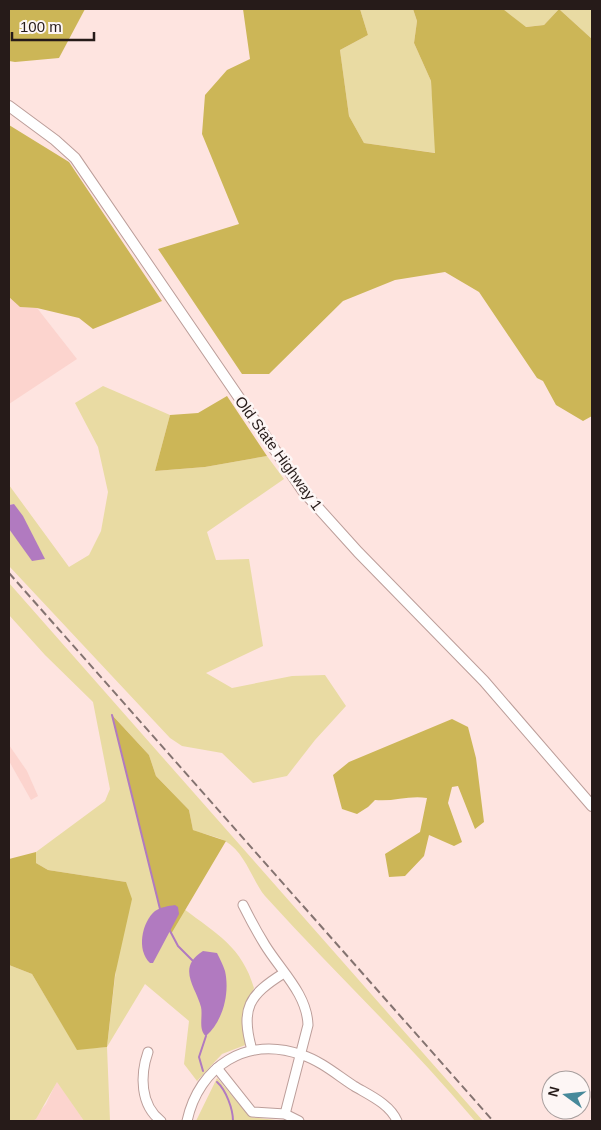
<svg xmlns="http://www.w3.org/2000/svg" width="601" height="1130" font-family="Arial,sans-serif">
	<rect width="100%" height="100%" fill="#fee4e0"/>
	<g fill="#fcd4ce">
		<polygon points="9,297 20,307 37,308 77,359 9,404"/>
		<polygon points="9,745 27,771 38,796 31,800 9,761"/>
		<polygon points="57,1081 84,1121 32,1121 46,1104"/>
	</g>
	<g fill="#e9dba3">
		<polygon points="360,9 413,9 417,21 414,43 431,81 436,153 364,143 349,116 340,50 368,35"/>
		<polygon points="503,9 592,9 592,39 559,9 544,25 525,27"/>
		<polygon points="103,386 170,415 155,471 205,467 267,456 284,479 207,532 216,560 249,559 263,646 206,673 232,688 292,676 325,675 346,706 315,740 287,776 253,783 222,753 182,746 170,738 9,566 9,529 16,538 14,504 9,505 9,485 69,567 89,555 101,531 108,492 98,447 75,403"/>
		<path d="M9,583L483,1121H475C409,1043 334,972 265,896C252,880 245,852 225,841C216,836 203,834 193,830L189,810L156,776L149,755L113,716L161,913L171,933L184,909C217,934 242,947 254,988L247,1003L248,1044L222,1054L197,1081L184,1064L189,1021L145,984L107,1047L110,1121H84L57,1082L36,1119L32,1121H9V965L32,974L77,1049L107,1047L126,882L48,870L36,863V852L105,801L110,789L93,702L45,655L9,615Z"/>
		<polygon points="217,1078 250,1117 285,1121 196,1121"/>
	</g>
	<g fill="#ccb657">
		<polygon points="9,9 85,9 59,58 15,62 9,61"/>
		<polygon points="243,9 360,9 368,35 340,50 349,116 364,143 435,153 431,81 414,43 417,21 413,9 503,9 526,27 544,25 559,9 592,39 592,416 583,421 556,405 543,381 537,378 479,292 445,272 395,280 343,301 269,374 242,374 158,249 239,224 202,134 205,95 227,70 250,59"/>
		<polygon points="9,125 69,162 162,301 93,329 79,318 37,308 20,307 9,297"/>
		<polygon points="227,396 267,456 205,467 155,471 170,415 198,413"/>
		<polygon points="112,715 149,755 156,776 189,810 193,830 226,841 171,934 161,913"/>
		<path d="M452,719L468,727L476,758L484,822L475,829L458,786L452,787L448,803L462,842L454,846L429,835L424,856L405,876L389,877L385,854L420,832L427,798C409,795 393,802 375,800L368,807L357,814L342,809L333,775L349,762Z"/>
		<polygon points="36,852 36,863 48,870 126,882 132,899 115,975 107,1047 77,1050 32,974 9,965 9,859"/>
	</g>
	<g fill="#b17ac0">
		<polygon points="14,504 23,516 45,559 32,561 9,529 9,505"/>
		<path d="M175,905L178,907L179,914L153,963H150C136,950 142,922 155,911C161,907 168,906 175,905Z"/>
		<path d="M203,951L217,953C220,959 223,965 225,971C230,993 223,1021 206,1036C198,1030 203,1016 201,1007C196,987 176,968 203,951Z"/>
	</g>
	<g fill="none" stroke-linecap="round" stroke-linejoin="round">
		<g stroke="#b17ac0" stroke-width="2">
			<polyline points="112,715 160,909"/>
			<polyline points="169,929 178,946 193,961"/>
			<polyline points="203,1071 199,1057 206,1036"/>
			<path d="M217,1082C226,1090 233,1109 233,1121"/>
		</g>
		<defs>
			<g id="minor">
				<path d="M243,905C250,919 257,932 265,945C281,971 307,994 308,1025L285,1114"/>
				<path d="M252,1050C240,1008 249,995 284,973"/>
				<path d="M148,1052C140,1075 140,1105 161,1121"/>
				<polyline points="217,1068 252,1112 285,1114 299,1121"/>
				<path d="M187,1121C199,1066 247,1035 302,1055C321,1061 337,1075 354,1086C369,1095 390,1104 397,1121"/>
			</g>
			<polyline id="major" points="9,106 55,140 75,158 303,491 358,552 484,681 592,806"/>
		</defs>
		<use href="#minor" stroke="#bc9e9a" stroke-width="11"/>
		<use href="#major" stroke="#bc9e9a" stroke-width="12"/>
		<use href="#minor" stroke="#fff" stroke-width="9"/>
		<use href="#major" stroke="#fff" stroke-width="10"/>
		<polyline stroke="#847370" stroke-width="2" stroke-dasharray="8 4" stroke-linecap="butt" points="9,573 493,1121"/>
	</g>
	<g text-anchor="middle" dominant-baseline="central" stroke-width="5" stroke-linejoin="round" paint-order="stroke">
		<g font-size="15" fill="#261b19" stroke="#fdf6f5">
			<text transform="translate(279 453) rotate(54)">Old State Highway 1</text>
		</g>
	</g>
	<rect width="601" height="1130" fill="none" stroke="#261b19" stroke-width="20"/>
	<g transform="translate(566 1095) rotate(285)"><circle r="24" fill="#fdf6f5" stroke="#a79e9d"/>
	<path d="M0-4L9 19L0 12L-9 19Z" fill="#47899a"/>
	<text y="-8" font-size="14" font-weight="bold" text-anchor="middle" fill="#261b19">N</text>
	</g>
	<path d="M12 32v8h82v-8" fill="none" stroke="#261b19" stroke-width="2.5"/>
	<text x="20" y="32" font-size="15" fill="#261b19" stroke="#fdf6f5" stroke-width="4" paint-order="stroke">100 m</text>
</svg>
